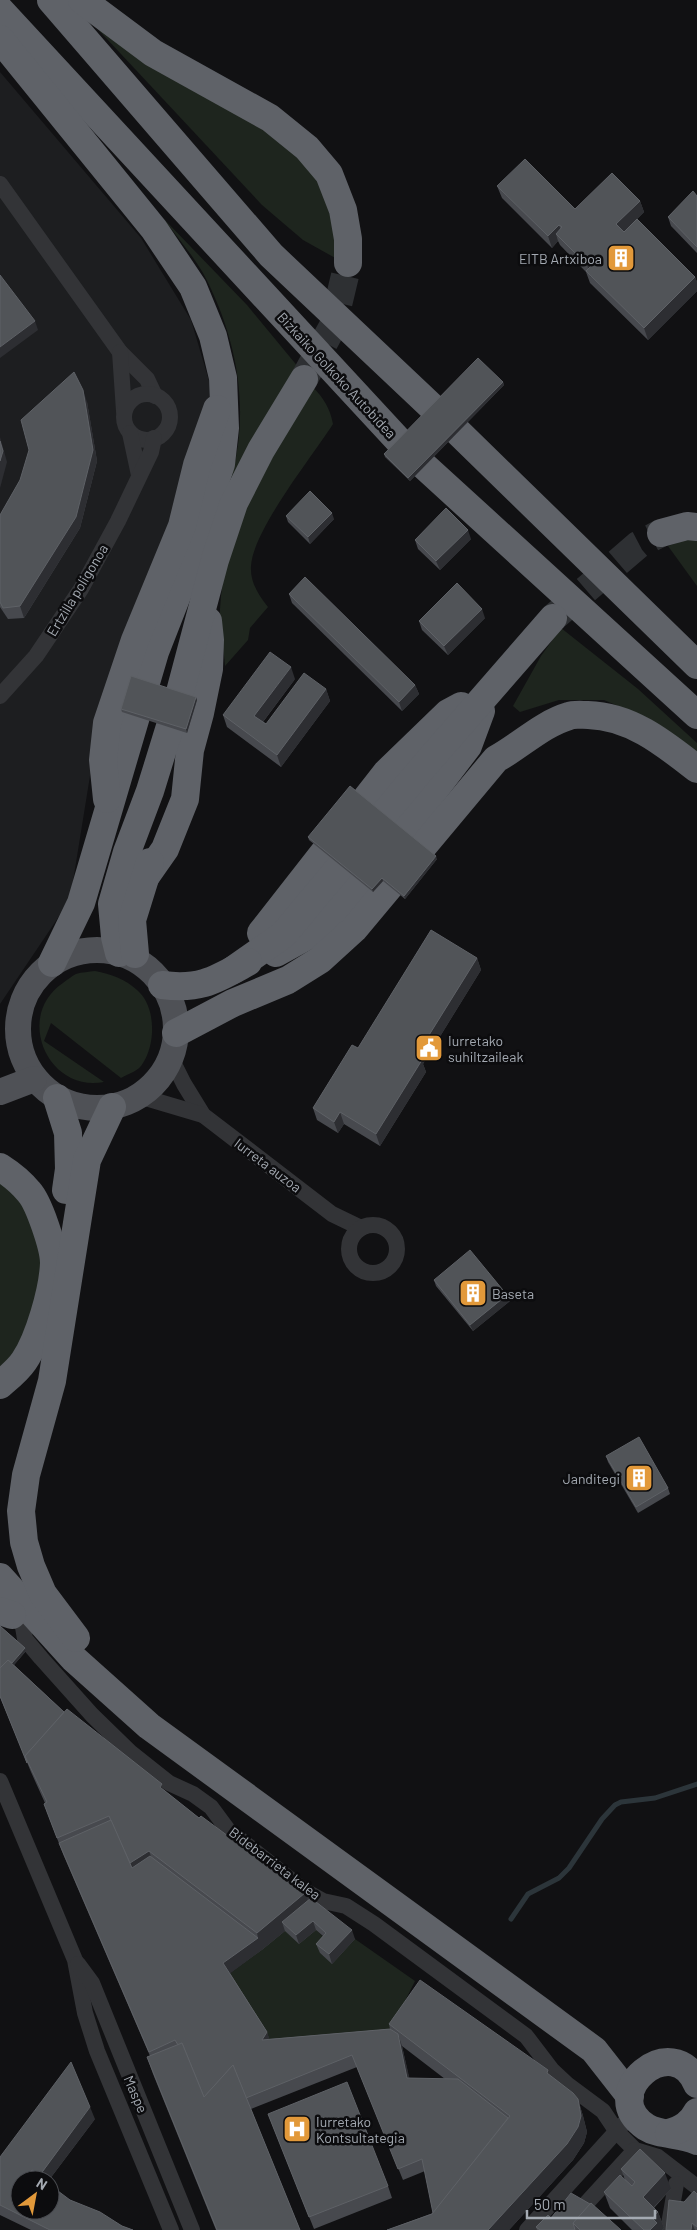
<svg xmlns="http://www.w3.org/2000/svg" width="697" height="2230" font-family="Barlow,sans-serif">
	<rect width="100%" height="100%" fill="#111113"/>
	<polygon fill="#1d1e20" points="0,72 141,238 191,320 213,394 179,502 99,720 70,900 0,1004"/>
	<g fill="#1e251e">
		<polygon points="92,23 266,128 293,148 321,182 333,207 337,259 303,240 262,205"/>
		<path d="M163,218L247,305L299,368L209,547C217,521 227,496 233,471C250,403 235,333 203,273C192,254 176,236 163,218Z"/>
		<path d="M313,387C324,399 330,408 333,424C312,457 253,530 251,566C250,582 258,594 268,607L250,628L248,640L225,666C224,648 219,628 220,609C224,528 273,455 313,387Z"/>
		<polygon points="688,539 697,540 697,586 668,546"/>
		<polygon points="561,628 638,689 697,743 697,754 637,714 604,700 559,700 520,712 513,706 541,656"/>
		<path d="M95,971C111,974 125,979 137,990C156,1006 156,1043 143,1063C139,1071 128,1074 121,1078L51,1023L44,1041L104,1082C48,1093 14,1016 63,983C67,980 72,976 76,974C82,972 89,972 95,971Z"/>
		<polygon points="0,1179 29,1212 43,1265 24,1343 0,1373"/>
		<polygon points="316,1930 329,1942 320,1953 332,1963 355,1939 415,1981 406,1999 394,2040 271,2044 228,1975 285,1931"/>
	</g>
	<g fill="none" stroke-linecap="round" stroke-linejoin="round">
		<polyline stroke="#2c353a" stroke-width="5" points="511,1919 528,1894 559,1878 569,1868 602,1819 615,1805 621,1802 655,1798 697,1784"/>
		<g stroke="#2e3033" stroke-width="28" stroke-dasharray="28 14" stroke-linecap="butt">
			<polyline points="304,379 333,326 348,263"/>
			<polyline points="554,617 638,545 661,533"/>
		</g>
		<g stroke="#333437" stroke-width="16">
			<polyline points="0,184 120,352 147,379 155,396"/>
			<polyline points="120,352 124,411"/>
			<circle cx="147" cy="417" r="23"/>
			<polyline points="130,433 139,475"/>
			<polyline points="0,696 36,656 81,589 118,521 151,452 154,438"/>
			<polyline points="171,1058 184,1084 203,1115 332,1214 361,1228"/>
			<polyline points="139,1096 203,1115"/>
			<circle cx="373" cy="1249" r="24"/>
			<polyline points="23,1627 25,1639 41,1658 92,1715 130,1752 169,1783 193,1794 211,1807 228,1830 305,1891 323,1901 346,1906 374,1924 526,2036 552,2070 568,2085 603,2111 617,2132 635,2150 658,2157 697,2187"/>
			<polyline points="0,1781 75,1960 85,2013 97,2051 171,2230"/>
			<polyline points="78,1964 92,1983 192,2230"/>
			<polyline points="527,2230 623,2124"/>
			<polyline points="562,2230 635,2150"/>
			<polyline points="668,2230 676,2184"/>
		</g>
		<g stroke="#4f5156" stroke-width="26">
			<circle cx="97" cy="1029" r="79"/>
			<polyline points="0,1092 34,1079"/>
		</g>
		<g stroke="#5f6268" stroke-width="28">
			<polyline points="51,0 271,255 433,408"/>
			<polyline points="82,0 153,53 270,118 307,148 329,174 343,210 348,239 348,263"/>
			<polyline points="0,10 411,454 697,715"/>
			<polyline points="0,39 154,229 193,287 213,336 223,378 225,428 221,464 180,588 155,652 81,903 52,963"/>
			<polyline points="458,432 697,665"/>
			<polyline points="661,533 687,526 697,527"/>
			<polyline points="107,799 103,760 107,723 135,640 182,526 197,465 217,409"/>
			<polyline points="144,879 165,849 185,799 190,750 200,713 209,669 210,640 208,621"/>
			<polyline points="261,933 387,772 448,713 461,706"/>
			<polyline points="119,953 115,937 112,904 127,852 150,791 176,707 215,560 234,503 261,450 304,379"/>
			<polyline points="276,953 307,936 324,922 354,890 410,822 468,746 481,711"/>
			<polyline points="135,954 132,920 150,862"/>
			<polyline points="233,970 283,935 425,765 553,618"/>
			<path d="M162,985C201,990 215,980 248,962"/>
			<path d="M176,1033L233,1003L288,980L320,960L354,929L496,759C520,746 542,724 569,716C574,714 582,715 588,715C631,716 665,744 697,769"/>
			<polyline points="57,1098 68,1133 69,1169 66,1190"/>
			<path d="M0,1167C11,1174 21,1182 29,1192C39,1203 54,1248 54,1263C53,1290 39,1339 24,1361C18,1370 8,1378 0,1385"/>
			<polyline points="0,1577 73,1658 149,1726 594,2050 630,2096"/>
			<polyline points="0,1611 12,1615"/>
			<polyline points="76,1638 43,1594 31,1566 24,1542 21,1511 26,1475 52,1381 87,1160 112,1107"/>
			<path d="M697,2084C674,2028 595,2093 646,2127C660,2136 681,2133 697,2141"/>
			<path d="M669,2133C682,2129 691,2124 697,2112"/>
		</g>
	</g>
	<g fill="#47494e" fill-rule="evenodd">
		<polygon points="497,186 575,209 640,201 644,212 637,219 695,277 697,282 697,291 648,340 590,283 586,272 560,245 558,241 552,248 502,198"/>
		<polygon points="697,196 697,253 671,226 668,217"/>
		<polygon points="503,382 504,385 410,481 385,457 384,454"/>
		<polygon points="87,402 97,461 80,528 24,618 8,619 0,607 0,515"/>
		<polygon points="286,516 334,519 310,544 288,522"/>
		<polygon points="471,539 440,570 418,549 415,540"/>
		<polygon points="289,594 415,685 419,694 402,711 292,603"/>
		<polygon points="485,618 448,655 422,630 419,621"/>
		<polygon points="295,679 263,722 266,724 326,689 330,701 281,767 227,727 223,715"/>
		<polygon points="197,700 187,733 122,712 121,709"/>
		<polygon points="308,837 437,859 405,899 383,881 373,892 309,840"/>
		<polygon points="477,958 481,970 423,1064 426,1072 380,1146 344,1124 338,1133 317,1120 313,1108 358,1048"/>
		<polygon points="434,1280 507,1295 510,1301 473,1331 436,1286"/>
		<polygon points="606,1456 668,1488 670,1494 638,1513 608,1462"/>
		<path d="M0,1626L25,1648L26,1651L14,1665L64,1712L199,1818L308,1900L355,1939L332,1964L320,1953L316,1944L323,1936L316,1930L299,1944L285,1931L263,1949L230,1973L267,2032L269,2039L390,2029L389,2024L550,2076L578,2099L583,2116L587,2132L584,2143L573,2160L509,2230H387L433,2213L425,2171L403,2180L357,2067L251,2109L300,2230H216L153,2074L147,2057L150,2056L63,1854L44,1804L45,1803L31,1772L0,1697ZM402,2046L445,2079L409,2078Z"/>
		<polygon points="268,2114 388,2186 392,2198 314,2229"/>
		<polygon points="95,2119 49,2180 20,2180 70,2200 122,2226 133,2230 31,2230 0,2215 0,2157"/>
		<polygon points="621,2169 671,2189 654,2208 658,2212 664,2228 662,2230 632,2230 610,2208 604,2192 625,2180"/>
		<polygon points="697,2194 697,2230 666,2230 684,2202"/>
		<polygon points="551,2218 621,2230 537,2230 536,2227"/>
	</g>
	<g fill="#2d2e32">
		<polygon points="640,201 644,212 620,236 616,224"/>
		<polygon points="559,225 563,236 556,234 558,241 552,248 548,236"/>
		<polygon points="595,257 599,269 591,277 587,265"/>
		<polygon points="695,277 697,282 697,291 648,340 644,328"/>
		<polygon points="35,321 38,330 0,358 0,347"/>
		<polygon points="503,382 504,385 410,481 408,478"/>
		<polygon points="83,390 87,402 97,461 80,528 24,618 20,606"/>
		<polygon points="0,437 7,462 0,488"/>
		<polygon points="332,513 334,519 310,544 308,537"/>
		<polygon points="468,530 471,539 440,570 436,561"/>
		<polygon points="482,609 485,618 448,655 444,646"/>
		<polygon points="291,667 295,679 259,727 254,716"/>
		<polygon points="415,685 419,694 402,711 399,702"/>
		<polygon points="326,689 330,701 281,767 277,755"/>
		<polygon points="196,697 197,700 187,733 186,729"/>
		<polygon points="436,856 437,859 405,899 404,896"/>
		<polygon points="382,878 383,881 373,892 372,889"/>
		<polygon points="477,958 481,970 423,1064 426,1072 380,1146 376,1134 416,1056"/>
		<polygon points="340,1112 344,1124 338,1133 334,1122"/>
		<polygon points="507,1295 510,1301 473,1331 470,1325"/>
		<polygon points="25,1648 26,1651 0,1681 0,1676"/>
		<polygon points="149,1851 155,1867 136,1880 130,1863"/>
		<polygon points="305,1893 311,1909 282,1922 285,1931 263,1949 228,1975 223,1963 258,1938 257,1933"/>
		<polygon points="313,1921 316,1930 299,1944 296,1935"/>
		<polygon points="352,1930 355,1939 332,1964 329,1954"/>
		<polygon points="267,2032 271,2044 262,2040"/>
		<polygon points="398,2034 402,2046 412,2089 407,2078"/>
		<polygon points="578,2099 583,2116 587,2132 584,2143 573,2160 509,2230 488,2230"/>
		<polygon points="90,2107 95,2119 49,2180 42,2180 40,2175"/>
		<polygon points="32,2170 35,2180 27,2178"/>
		<polygon points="665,2173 671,2189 648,2213 643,2197"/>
		<polygon points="658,2212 664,2228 662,2230 650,2230 652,2218"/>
		<polygon points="692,2223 695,2230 691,2230"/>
	</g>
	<g fill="#515458" stroke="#5e6166">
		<polygon points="525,159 575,209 612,173 640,201 616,224 624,232 637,219 695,277 644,328 586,271 597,260 595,257 587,265 556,234 562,227 559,225 548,236 497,186"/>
		<polygon points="693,191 697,196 697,247 668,217"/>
		<polygon points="0,275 35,321 0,347"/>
		<polygon points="478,358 503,382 408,478 384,454"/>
		<polygon points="74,372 83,390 93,450 76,517 20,606 3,608 0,602 0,515 20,480 29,450 21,420"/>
		<polygon points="0,441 3,451 0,461"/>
		<polygon points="310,491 332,513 308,537 286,516"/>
		<polygon points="446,508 468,530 436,561 415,540"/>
		<polygon points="305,577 415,685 399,702 289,594"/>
		<polygon points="457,583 482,609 444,646 419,621"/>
		<polygon points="270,652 291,667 254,716 266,724 304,673 326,689 277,755 223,715"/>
		<polygon points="131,676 196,697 186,729 121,709"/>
		<polygon points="350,786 436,856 404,896 382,878 372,889 308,837"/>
		<polygon points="431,930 477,958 416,1056 422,1060 376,1134 340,1112 334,1122 313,1108 352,1045 358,1048"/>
		<polygon points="470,1250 507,1295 470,1325 434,1280"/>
		<polygon points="639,1437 668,1488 636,1507 606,1456"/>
		<polygon points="0,1626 25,1648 12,1663 8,1660 0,1668"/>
		<polygon points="8,1660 64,1712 25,1756 27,1763 0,1696 0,1668"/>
		<polygon points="67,1709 162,1784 160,1787 199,1818 201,1816 305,1893 257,1933 149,1851 130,1863 109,1816 57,1838 44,1804 47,1802 25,1756"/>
		<polygon points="111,1820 132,1868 150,1856 258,1938 223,1963 267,2032 262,2040 390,2029 398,2034 407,2078 458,2079 508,2118 433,2213 422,2159 398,2169 352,2055 246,2098 233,2065 204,2097 182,2043 178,2045 175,2040 149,2052 59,1843"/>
		<polygon points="311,1898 352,1930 329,1954 316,1944 326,1933 313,1921 296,1935 282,1922"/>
		<polygon points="420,1980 548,2070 547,2073 573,2093 578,2099 581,2116 578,2127 567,2144 488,2230 387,2230 432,2214 510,2116 389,2024"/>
		<polygon points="182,2043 204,2097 233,2065 300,2230 217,2230 147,2057"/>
		<polygon points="71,2062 90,2107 40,2175 32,2170 27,2178 35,2180 20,2180 20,2210 50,2210 50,2185 70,2200 100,2212 122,2226 133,2230 50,2230 0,2205 0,2157"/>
		<polygon points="347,2082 388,2186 309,2217 268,2114"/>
		<polygon points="640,2149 665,2173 643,2197 658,2212 652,2218 657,2223 650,2230 644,2230 604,2192 620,2175 632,2186 635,2182 621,2169"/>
		<polygon points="694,2191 697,2194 697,2227 692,2223 691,2230 666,2230 669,2200 684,2202"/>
		<polygon points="571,2193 590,2204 573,2223 575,2230 540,2230 536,2227 548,2215 551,2218"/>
		<polygon points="591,2203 621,2230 580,2230 573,2223"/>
	</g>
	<defs>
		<symbol id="building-square" viewBox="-11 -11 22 22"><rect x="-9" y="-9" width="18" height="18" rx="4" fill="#e2993a" stroke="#0c0c0e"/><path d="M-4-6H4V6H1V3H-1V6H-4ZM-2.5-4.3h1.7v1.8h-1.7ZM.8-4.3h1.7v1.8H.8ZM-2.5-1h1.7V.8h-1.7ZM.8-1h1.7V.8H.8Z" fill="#fff"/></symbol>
		<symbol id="civic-square" viewBox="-11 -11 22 22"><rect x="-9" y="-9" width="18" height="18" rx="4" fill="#e2993a" stroke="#0c0c0e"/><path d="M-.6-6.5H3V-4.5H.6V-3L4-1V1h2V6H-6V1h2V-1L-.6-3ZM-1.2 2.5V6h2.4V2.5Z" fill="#fff"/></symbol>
		<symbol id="hospital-square" viewBox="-11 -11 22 22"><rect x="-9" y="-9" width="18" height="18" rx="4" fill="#e2993a" stroke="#0c0c0e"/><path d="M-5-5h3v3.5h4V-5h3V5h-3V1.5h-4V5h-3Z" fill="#fff"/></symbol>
	</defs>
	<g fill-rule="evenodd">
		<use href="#building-square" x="605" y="242" width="32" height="32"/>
		<use href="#civic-square" x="413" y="1032" width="32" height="32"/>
		<use href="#building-square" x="457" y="1277" width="32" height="32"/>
		<use href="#building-square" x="623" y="1462" width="32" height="32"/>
		<use href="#hospital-square" x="281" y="2113" width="32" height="32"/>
	</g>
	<g text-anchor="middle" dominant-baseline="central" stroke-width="5" stroke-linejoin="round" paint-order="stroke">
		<g font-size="14" fill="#a4aab2" stroke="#0c0c0e" text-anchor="start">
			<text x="602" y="258" text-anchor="end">EITB Artxiboa</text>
			<text x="448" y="1040">Iurretako<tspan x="448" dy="16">suhiltzaileak</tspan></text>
			<text x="492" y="1293">Baseta</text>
			<text x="620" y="1478" text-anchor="end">Janditegi</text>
			<text x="316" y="2121">Iurretako<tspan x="316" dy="16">Kontsultategia</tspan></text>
		</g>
		<g font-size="14" fill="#a4aab2" stroke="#0c0c0e">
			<text transform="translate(337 375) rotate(47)">Bizkaiko Golkoko Autobidea</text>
			<text transform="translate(77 590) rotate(-59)">Ertzilla poligonoa</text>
			<text transform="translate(268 1165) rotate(37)">Iurreta auzoa</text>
			<text transform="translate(275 1863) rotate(37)">Bidebarrieta kalea</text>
			<text transform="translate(136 2094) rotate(67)">Maspe</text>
		</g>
	</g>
	<g transform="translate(35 2195) rotate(32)"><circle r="24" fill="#0c0c0e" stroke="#494b50"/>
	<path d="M0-4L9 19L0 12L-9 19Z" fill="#e2993a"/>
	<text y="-8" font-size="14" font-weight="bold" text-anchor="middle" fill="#a4aab2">N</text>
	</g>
	<path d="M527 2210v8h128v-8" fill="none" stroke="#a4aab2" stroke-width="2.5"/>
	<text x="534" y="2210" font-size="15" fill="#a4aab2" stroke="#0c0c0e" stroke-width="4" paint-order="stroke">50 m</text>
</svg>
